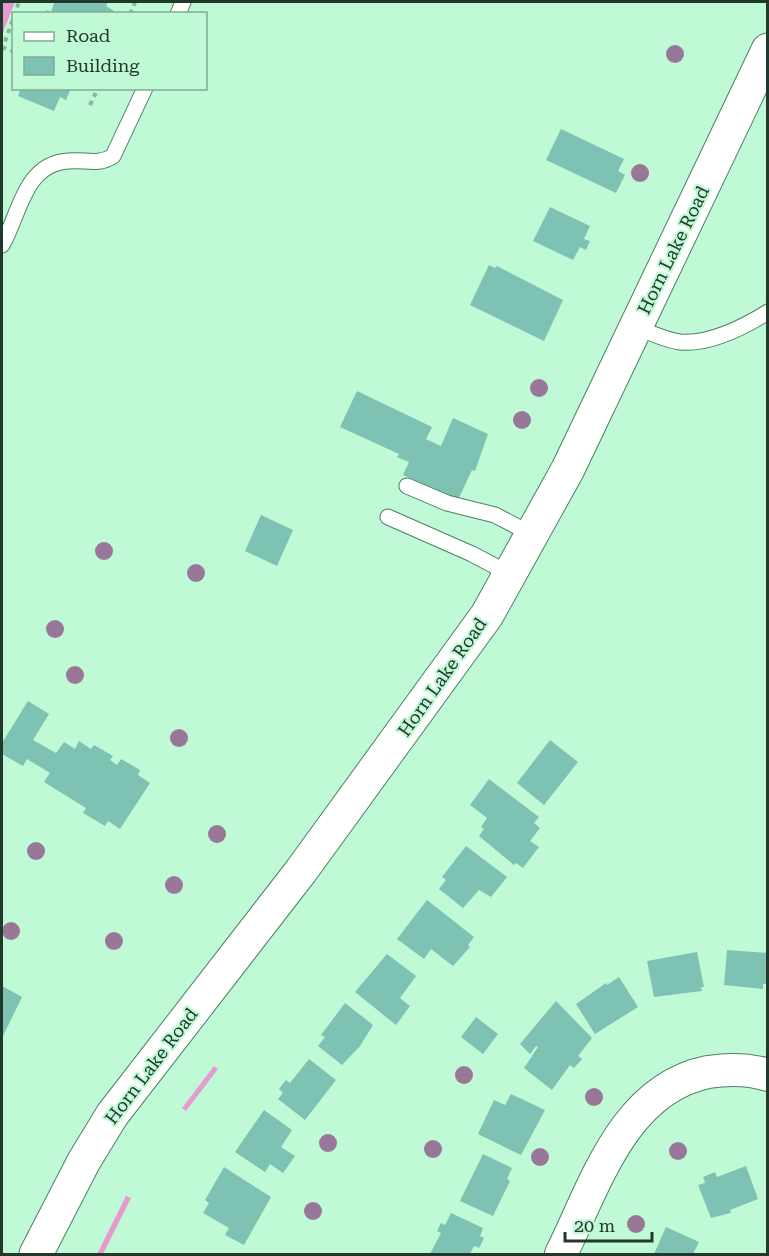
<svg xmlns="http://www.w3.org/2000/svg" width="769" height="1256" font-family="'Roboto Serif',serif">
	<rect width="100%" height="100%" fill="#c0f9d6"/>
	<g fill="#e49ccf">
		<polygon points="2,2 15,2 2,35"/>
		<polygon points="214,1066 218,1069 186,1111 182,1108"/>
		<polygon points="126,1196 131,1198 103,1254 97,1254"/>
	</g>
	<g fill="#7dc2b2">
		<polygon points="51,2 108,2 106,6 114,11 113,14 45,14 47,10 51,12 54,3"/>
		<polygon points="21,88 71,88 66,100 60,97 54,111 18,96"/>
		<polygon points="561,129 624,159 618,171 625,175 616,193 546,160"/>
		<polygon points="550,207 590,226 584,239 590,241 586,250 580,247 573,260 533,241"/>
		<polygon points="489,265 495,268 497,266 563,300 544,341 470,305"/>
		<polygon points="357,391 432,427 426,439 441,446 453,418 488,434 475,471 472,470 458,500 403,475 409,462 397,457 399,454 340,427"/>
		<polygon points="261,515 293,530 277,566 245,551"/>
		<polygon points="28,701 49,714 33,740 56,753 64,742 75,749 79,741 91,749 94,745 113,756 110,760 117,765 121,759 140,770 138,775 150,783 120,829 108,821 105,826 83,813 86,808 44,782 50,773 27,759 23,766 2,754 2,743"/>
		<polygon points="550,740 578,762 544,805 517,783"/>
		<polygon points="489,779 539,817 534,823 540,828 530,841 539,847 523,868 516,863 514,865 479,836 484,829 481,827 487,818 470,805"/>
		<polygon points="466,846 507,877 491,897 479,890 463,908 439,889 446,880 442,877"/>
		<polygon points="427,900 474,937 468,945 470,947 453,966 431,949 424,959 397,939"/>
		<polygon points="727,950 768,953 768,984 763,984 763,989 724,985"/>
		<polygon points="697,952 704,987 701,987 702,991 654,997 647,961"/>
		<polygon points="387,954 416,976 400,998 410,1006 396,1025 355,992"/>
		<polygon points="619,977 638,1007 595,1034 576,1004 606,983 607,985"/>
		<polygon points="2,986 22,997 2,1038"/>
		<polygon points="556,1001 592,1038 578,1056 582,1059 574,1068 570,1065 552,1090 524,1068 538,1047 536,1046 530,1054 520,1044"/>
		<polygon points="345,1003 373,1025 360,1046 342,1065 318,1046 325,1037 321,1035"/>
		<polygon points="476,1017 498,1034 483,1054 461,1037"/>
		<polygon points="309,1059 336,1080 305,1120 278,1099 283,1093 279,1089 286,1080 290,1083"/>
		<polygon points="511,1094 545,1110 521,1155 478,1134 494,1100 505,1105"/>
		<polygon points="264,1110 292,1130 281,1147 295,1156 283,1173 270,1164 265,1172 235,1152"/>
		<polygon points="483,1154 512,1168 507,1179 510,1181 493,1216 460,1201"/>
		<polygon points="746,1166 758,1199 730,1210 731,1213 711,1218 698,1185 705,1183 703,1177 715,1172 717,1177"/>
		<polygon points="224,1167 271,1197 244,1245 225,1235 229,1228 203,1213 209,1203 205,1200"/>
		<polygon points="451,1213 483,1228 480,1236 484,1238 479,1248 474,1246 470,1254 430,1254 441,1233 437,1231 441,1223 445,1225"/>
		<polygon points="666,1227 699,1242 693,1254 654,1254"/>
	</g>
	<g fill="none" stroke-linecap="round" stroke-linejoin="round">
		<defs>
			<g id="lane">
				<polyline points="178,14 183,2"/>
				<path d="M2,245C20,214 24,164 68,161C85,159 98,166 113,156L145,88"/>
				<path d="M636,328C650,332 665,340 680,342C708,345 744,327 768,312"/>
				<polyline points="407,486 447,503 495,515 533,535"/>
				<polyline points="388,517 472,554 510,574"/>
			</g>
			<path id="street" d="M561,1254C595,1186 623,1089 708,1072C727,1069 749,1069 768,1075"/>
			<polyline id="secondary" points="36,1254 84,1161 112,1115 301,871 487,615 568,469 768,50"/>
		</defs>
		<use href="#lane" stroke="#4b8062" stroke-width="17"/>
		<use href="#street" stroke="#4b8062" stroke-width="34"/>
		<use href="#secondary" stroke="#4b8062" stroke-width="35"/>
		<g stroke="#8ab79c" stroke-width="4" stroke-dasharray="4.5 4.5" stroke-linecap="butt">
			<polyline points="130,14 135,2"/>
			<polyline points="2,47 14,52"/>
			<polyline points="2,50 19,2"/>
			<polyline points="90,105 98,88"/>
		</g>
		<use href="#lane" stroke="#fff" stroke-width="15"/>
		<use href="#street" stroke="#fff" stroke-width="32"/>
		<use href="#secondary" stroke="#fff" stroke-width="33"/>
	</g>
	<g fill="#997798">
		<circle cx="675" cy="54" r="9"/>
		<circle cx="640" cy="173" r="9"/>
		<circle cx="539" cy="388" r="9"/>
		<circle cx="522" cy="420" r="9"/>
		<circle cx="104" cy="551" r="9"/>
		<circle cx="196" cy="573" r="9"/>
		<circle cx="55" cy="629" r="9"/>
		<circle cx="75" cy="675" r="9"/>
		<circle cx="179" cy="738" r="9"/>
		<circle cx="217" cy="834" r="9"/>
		<circle cx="36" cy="851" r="9"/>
		<circle cx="174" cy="885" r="9"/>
		<circle cx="11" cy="931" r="9"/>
		<circle cx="114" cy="941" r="9"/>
		<circle cx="464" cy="1075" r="9"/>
		<circle cx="594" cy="1097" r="9"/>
		<circle cx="328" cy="1143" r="9"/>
		<circle cx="433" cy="1149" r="9"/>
		<circle cx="678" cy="1151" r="9"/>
		<circle cx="540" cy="1157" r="9"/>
		<circle cx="313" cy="1211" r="9"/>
		<circle cx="636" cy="1224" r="9"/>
	</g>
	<g text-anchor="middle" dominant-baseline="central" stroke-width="4.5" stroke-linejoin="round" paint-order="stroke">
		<g font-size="18" fill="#22382b" stroke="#c0f9d6">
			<text transform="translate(673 250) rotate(-64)">Horn Lake Road</text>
			<text transform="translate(442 677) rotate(-55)">Horn Lake Road</text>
			<text transform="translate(151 1066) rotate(-53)">Horn Lake Road</text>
		</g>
	</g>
	<rect width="769" height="1256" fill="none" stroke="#22382b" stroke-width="6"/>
	<rect x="12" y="12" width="195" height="78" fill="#c0f9d6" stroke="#81ac92" stroke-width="1.5"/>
	<rect x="24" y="32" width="30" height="9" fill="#ffffff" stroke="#81ac92" stroke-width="1.5"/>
	<text x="66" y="42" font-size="18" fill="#22382b">Road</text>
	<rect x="24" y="57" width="30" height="18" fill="#7dc2b2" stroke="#81ac92" stroke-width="1.5"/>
	<text x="66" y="72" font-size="18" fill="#22382b">Building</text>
	<path d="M565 1232v9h87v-9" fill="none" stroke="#22382b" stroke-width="3"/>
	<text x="574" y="1232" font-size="18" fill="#22382b" stroke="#c0f9d6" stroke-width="4.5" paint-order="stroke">20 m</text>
</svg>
